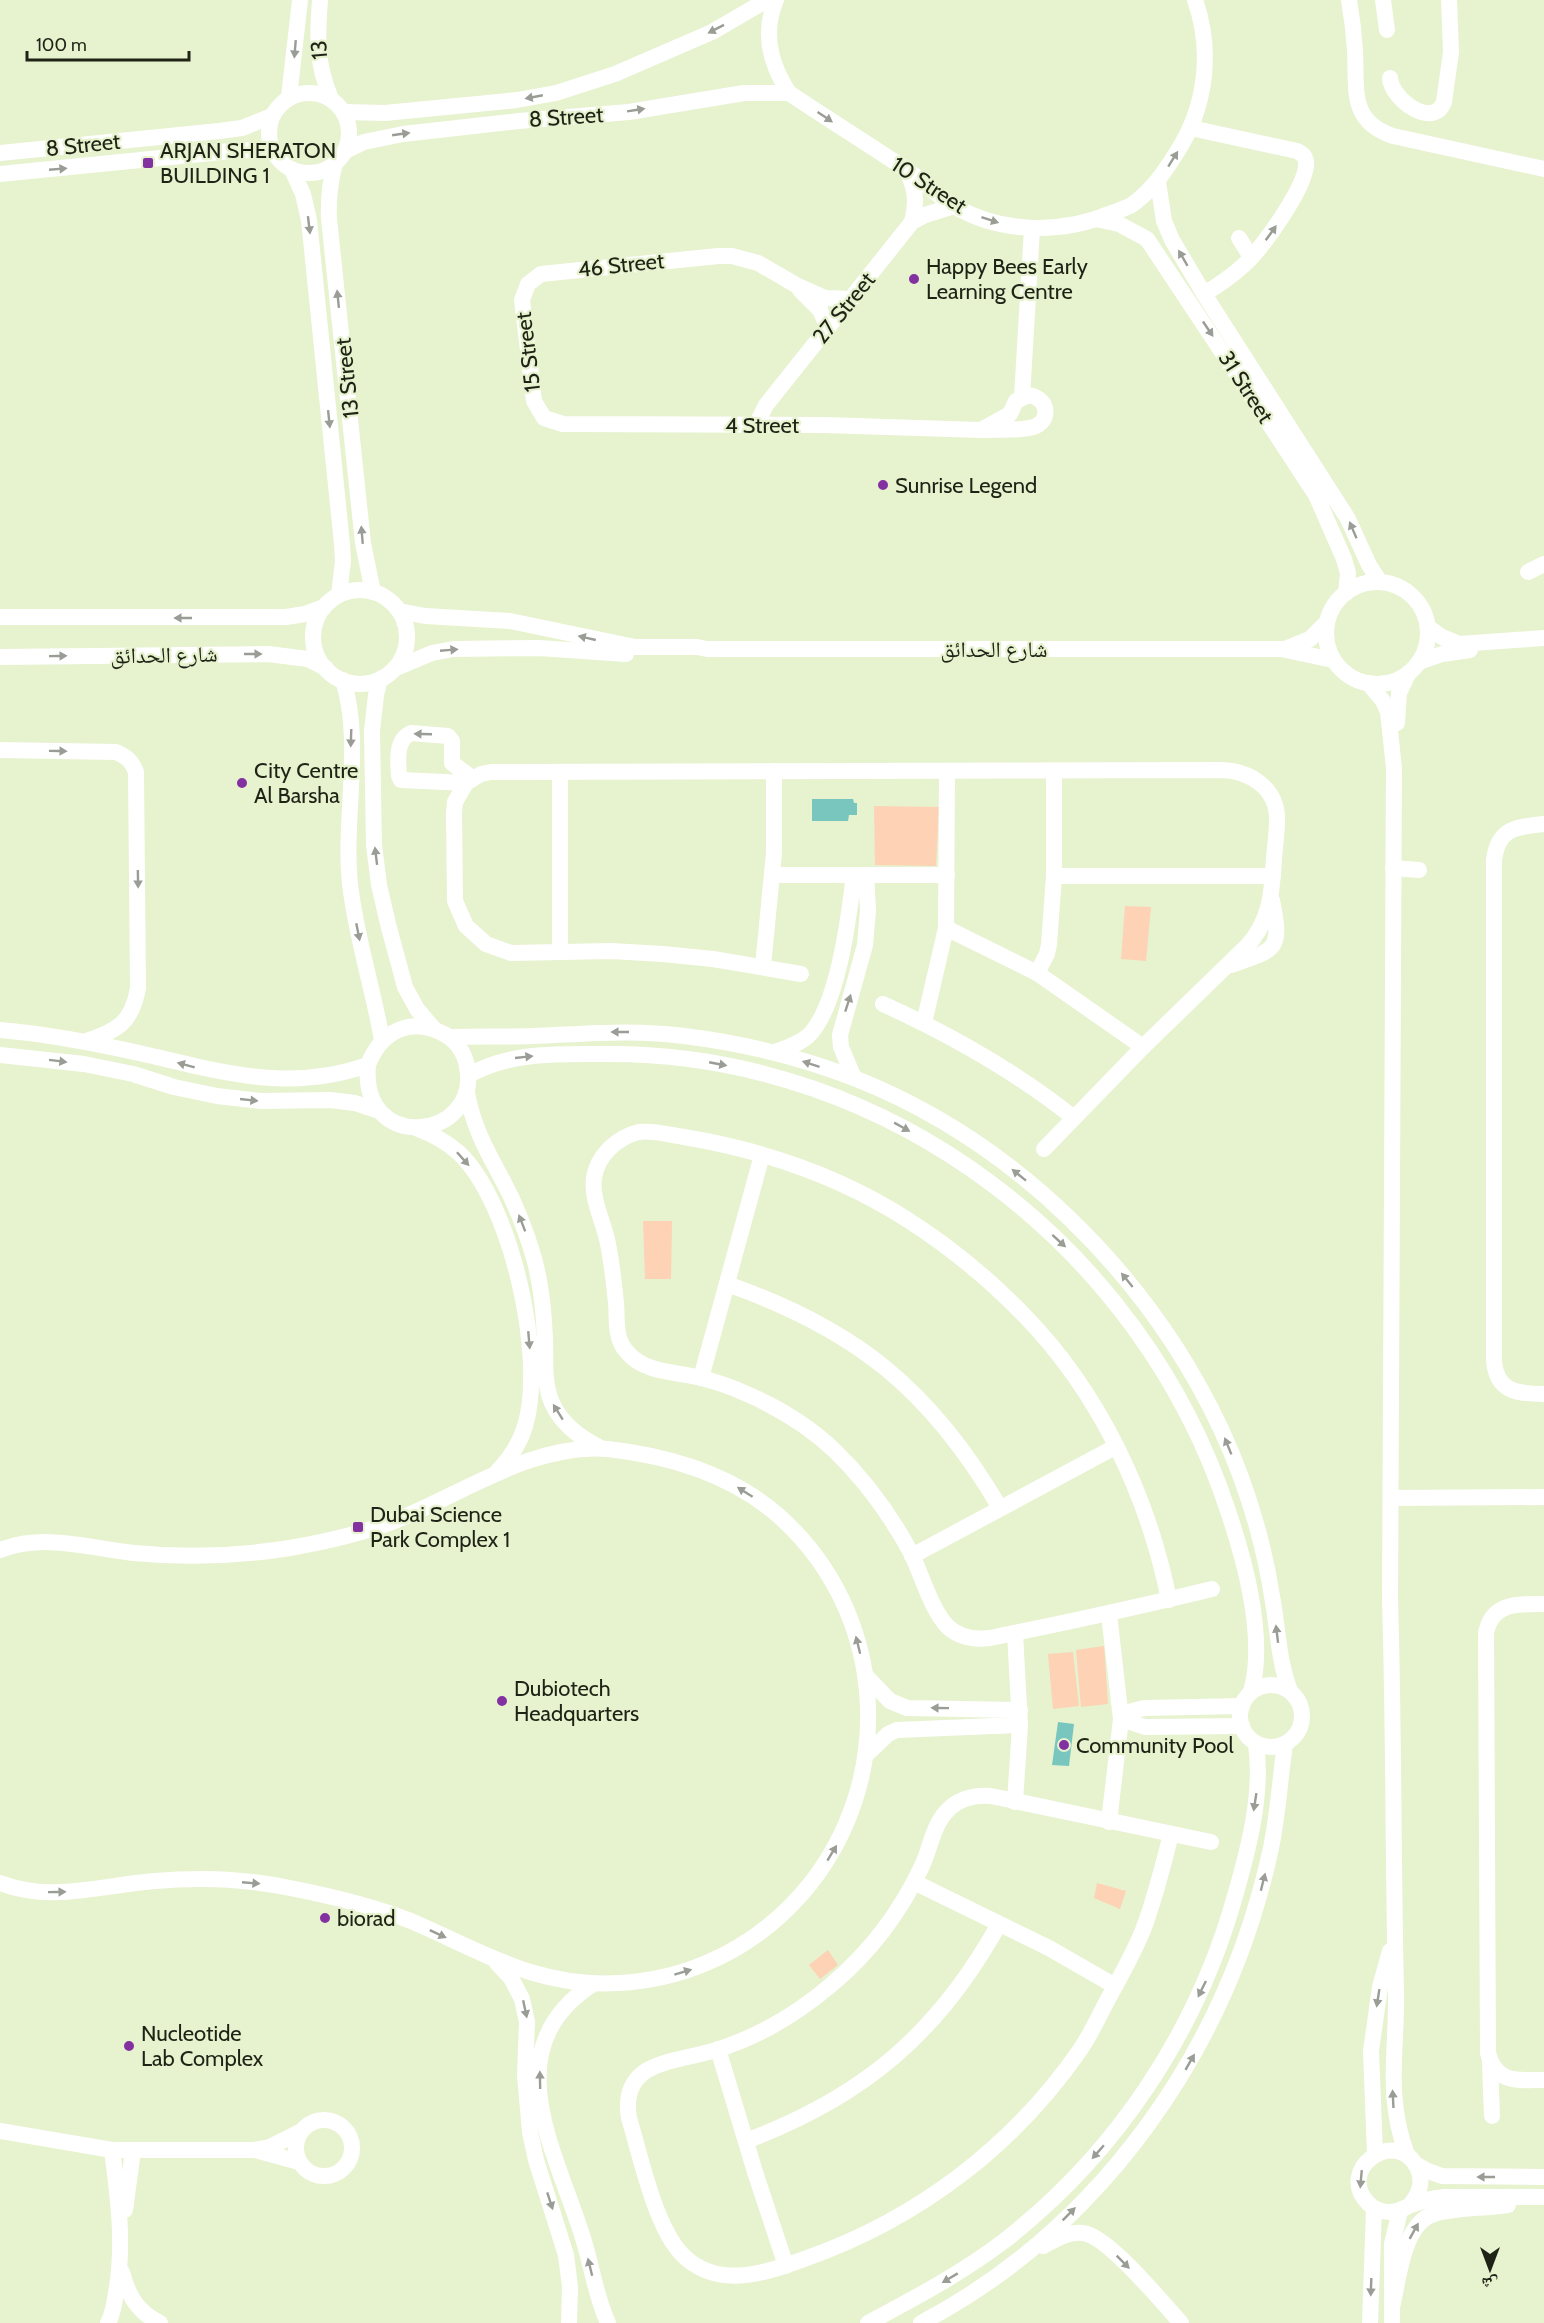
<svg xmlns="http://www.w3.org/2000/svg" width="1544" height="2323" font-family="Cabin,'Noto Naskh Arabic',sans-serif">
	<rect width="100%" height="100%" fill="#e7f2cf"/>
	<g fill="#fdd2b5">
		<polygon points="874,806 939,807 936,866 875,865"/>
		<polygon points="1125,906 1151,907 1146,961 1121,959"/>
		<polygon points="643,1221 672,1221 671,1279 645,1279"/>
		<polygon points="1104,1646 1108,1704 1081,1707 1076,1650"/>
		<polygon points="1073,1652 1079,1706 1053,1709 1048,1654"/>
		<polygon points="1097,1883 1126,1891 1120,1909 1094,1898"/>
		<polygon points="828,1950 838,1965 820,1979 809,1965"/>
	</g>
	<g fill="#79c6bf">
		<polygon points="812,799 853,799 854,803 857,803 857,815 849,815 848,821 812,821"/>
		<polygon points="1058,1722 1074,1724 1069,1766 1052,1765"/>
	</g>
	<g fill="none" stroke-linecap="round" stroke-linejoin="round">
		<g stroke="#fff" stroke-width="16">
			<path d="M320,0C317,38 316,62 331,99"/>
			<path d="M776,0C762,33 770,64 789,93C828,119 868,144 907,170C923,181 937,196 954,206C1002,234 1062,234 1112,213C1119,210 1127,208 1133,204C1152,190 1164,173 1177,152C1206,107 1213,51 1195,0"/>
			<path d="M1349,0C1352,17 1354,34 1355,51C1357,90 1349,121 1393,136L1544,169"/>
			<polyline points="1383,0 1387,30"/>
			<path d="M1390,78C1391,99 1433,130 1444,102L1451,52L1449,0"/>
			<circle cx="309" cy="133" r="40"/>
			<polyline points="289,97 300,0"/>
			<polyline points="344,112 385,113 517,100 556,93 615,74 712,32 767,0"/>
			<path d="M1191,128L1297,151C1302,153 1305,156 1306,161C1309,184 1262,248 1245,264C1233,275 1219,285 1204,294"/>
			<polyline points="345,151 364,142 403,134 519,121 629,112 744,93 789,93"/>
			<polyline points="0,153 219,131 242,128 272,116"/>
			<path d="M335,163C330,182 328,199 329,219L363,543L373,592"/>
			<polyline points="292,170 303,194 309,220 342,544 343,561 339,595"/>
			<path d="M907,171C916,190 917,202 912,222"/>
			<polyline points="0,174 241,150 273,151"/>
			<polyline points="1158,182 1164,221 1172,240 1204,294 1348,519 1369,565 1380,582"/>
			<polyline points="1096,219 1119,224 1147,239 1240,379 1316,495 1344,559 1348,573 1346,593"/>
			<polyline points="1239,238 1251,257"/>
			<polyline points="800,290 820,310 828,328"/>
			<polyline points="852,299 825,298 796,285 758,263 732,256 718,256 541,274 528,284 522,300 534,401 544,418 563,424 824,425 981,430"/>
			<path d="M1029,395C1051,399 1051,425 1029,428C1013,431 996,429 981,430L1010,414L1016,401Z"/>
			<polyline points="1022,397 1032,229"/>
			<polyline points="756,425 766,405 912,222 925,215 954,206"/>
			<polyline points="1528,572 1544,564"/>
			<circle cx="1377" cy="633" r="51"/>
			<circle cx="360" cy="637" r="47"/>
			<polyline points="399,611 425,616 510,621 635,647 697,647 707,649 1281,649 1333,660"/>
			<polyline points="0,617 286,617 305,614 324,607"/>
			<polyline points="1428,627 1442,637 1459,644 1544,638"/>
			<polyline points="1285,649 1310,639 1327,622"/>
			<polyline points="0,657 268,654 308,659 326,668"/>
			<polyline points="1419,662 1442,654 1470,650"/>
			<polyline points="394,669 432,653 453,649 539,648 626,654"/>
			<polyline points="380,679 376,695 372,731 374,845 379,885 388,924 405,987 417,1009 433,1028"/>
			<path d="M343,680C363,743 343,818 350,884C356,937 373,988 382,1040"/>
			<path d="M1368,683L1383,701L1388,712L1394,768L1390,1600C1394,1731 1393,1862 1396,1993C1397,2053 1385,2095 1407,2155"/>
			<polyline points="1397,723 1399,693 1408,674"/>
			<path d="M0,750L116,752C127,757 132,761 136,772L138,988C132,1023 117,1031 86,1041"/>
			<path d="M466,783L401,780L399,776C398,762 395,740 411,733L448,736L452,741V763L472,778"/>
			<path d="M1544,824C1517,827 1498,827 1494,860V1360C1496,1392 1518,1394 1544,1394"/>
			<polyline points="1393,868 1419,870"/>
			<polyline points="772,875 947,875"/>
			<polyline points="1054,876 1273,876"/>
			<polyline points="946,928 1037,973 1143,1047"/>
			<polyline points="560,952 560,772"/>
			<path d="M1231,965C1277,949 1282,951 1272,900"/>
			<polyline points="763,966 774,853 774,771"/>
			<polyline points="1037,973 1047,954 1049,944 1054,876 1054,771"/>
			<path d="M801,974L713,959L663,954L611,951L511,953L486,944L466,926L455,901L454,813L455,802L466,783L481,774L491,772L1222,770C1251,771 1278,789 1277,821C1277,833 1275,846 1274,858C1272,891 1271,919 1248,945L1143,1047L1044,1149"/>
			<path d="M883,1004C951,1035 1015,1071 1074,1118"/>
			<polyline points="924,1023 946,928 947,771"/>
			<path d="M0,1030C50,1034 99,1044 148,1055C224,1073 291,1092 368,1065C381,1031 411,1016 444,1034C456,1040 465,1053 467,1067C481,1140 360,1155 368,1065"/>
			<path d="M449,1037C477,1036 505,1037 533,1036C584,1034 633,1029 684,1036C742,1043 799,1057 854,1078C1014,1141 1148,1274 1221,1429C1246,1483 1264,1543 1273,1602C1278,1632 1279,1662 1290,1691"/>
			<path d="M775,1052C786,1048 799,1044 808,1036C838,1008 849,916 854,875"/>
			<polyline points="0,1055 84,1064 133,1074 174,1087 217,1096 261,1101 330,1100 355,1103 379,1111"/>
			<path d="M469,1075C512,1051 562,1054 610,1054C890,1054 1142,1248 1228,1511C1246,1564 1266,1638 1251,1692"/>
			<polyline points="854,1078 841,1047 840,1035 865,945 868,910 866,875"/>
			<path d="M467,1093C474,1129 486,1149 503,1181C516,1205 526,1231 534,1258C541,1284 544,1312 545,1339C546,1362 543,1382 552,1403C562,1425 580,1438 601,1448"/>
			<path d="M416,1128C432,1134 446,1141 459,1153C511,1202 546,1358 525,1426C520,1444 510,1458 497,1472"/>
			<path d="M727,1284C856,1329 931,1390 1000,1508"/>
			<polyline points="701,1378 762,1155"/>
			<polyline points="1392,1498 1544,1497"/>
			<path d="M0,1550C45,1533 88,1548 134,1553C185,1558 239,1556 290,1548C324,1542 360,1534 392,1522C459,1496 533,1442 608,1449C670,1456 732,1474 780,1517C898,1623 897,1810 780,1916C736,1956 679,1980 619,1983C537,1988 483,1952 411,1921C373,1906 331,1896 290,1888C247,1879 199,1877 155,1881C104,1885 50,1903 0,1883"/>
			<polyline points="912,1556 1115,1447"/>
			<path d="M1169,1600C1148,1495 1099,1392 1024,1315C989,1279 950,1247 908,1220C841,1177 762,1150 684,1137C670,1135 653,1130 639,1132C617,1137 597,1156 594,1178C591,1200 604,1222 608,1244C612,1264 614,1283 616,1303C617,1313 616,1324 618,1333C619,1340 623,1348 628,1353C644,1372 674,1372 697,1377C714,1381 732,1387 747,1394C779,1408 810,1427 835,1451C866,1481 890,1514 911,1553C922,1575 931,1610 948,1627C960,1638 974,1640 990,1638C1064,1623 1138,1607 1212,1589"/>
			<path d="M1544,1604C1518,1604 1492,1602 1486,1633L1488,2053C1496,2084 1518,2080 1544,2080"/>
			<polyline points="1015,1633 1020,1725 1015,1802"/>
			<polyline points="866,1676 890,1701 907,1708 1020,1710"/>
			<circle cx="1271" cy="1716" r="31"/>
			<polyline points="1121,1714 1144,1708 1242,1706"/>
			<polyline points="1121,1719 1145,1727 1242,1726"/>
			<polyline points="866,1755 888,1734 897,1730 1020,1725"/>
			<polyline points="1109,1822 1121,1719 1109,1614"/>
			<path d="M1171,1834C1163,1866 1155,1899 1143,1930C1133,1954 1121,1976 1108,1999C1099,2016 1091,2034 1080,2050C1013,2147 917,2219 807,2258C769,2272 722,2289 687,2259C656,2234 641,2157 629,2118C626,2101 628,2085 643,2073C660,2060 695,2057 716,2050C758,2037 798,2013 831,1985C869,1953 901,1911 922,1866C930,1849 933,1826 946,1812C958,1798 974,1795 991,1796L1211,1842"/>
			<polyline points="914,1882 1049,1948 1115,1986"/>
			<polyline points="497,1963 511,1978 522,1999 527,2022 525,2075 530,2132 536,2160 566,2255 570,2287 569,2323"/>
			<path d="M593,1984C494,2048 555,2149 582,2235C592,2265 595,2295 608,2323"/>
			<polyline points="718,2049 755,2172 786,2266"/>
			<polyline points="1490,2062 1492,2116"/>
			<circle cx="324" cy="2148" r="28"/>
			<polyline points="0,2131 112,2150 254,2150 270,2147 300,2132"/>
			<path d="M746,2141C863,2097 938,2034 999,1924"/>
			<polyline points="255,2150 299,2162"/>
			<polyline points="1375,2154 1371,2051 1380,1987 1390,1951"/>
			<polyline points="1415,2164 1428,2171 1442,2176 1544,2177"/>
			<path d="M1410,2205C1420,2193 1424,2181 1417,2167C1396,2126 1334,2170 1369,2204C1375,2210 1381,2212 1390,2212C1398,2212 1404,2208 1411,2205C1422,2200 1432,2199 1443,2197H1544"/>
			<polyline points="125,2210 133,2151"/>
			<path d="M1043,2246C1055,2240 1068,2231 1083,2233C1107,2235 1163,2303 1181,2323"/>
			<path d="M122,2272C128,2296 138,2312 160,2323"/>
			<path d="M1392,2307C1399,2279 1403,2223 1434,2214C1458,2207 1484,2209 1508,2205"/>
			<path d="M108,2323C114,2312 115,2299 117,2287C124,2241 118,2196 112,2150"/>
			<path d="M868,2323C915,2298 962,2273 1004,2241C1116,2154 1197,2032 1235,1896C1249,1847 1263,1794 1256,1744"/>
			<path d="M921,2323C1103,2227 1228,2048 1271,1848C1278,1814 1280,1779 1285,1744"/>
			<polyline points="1370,2323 1374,2209"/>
			<polyline points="1392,2323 1392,2244 1400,2211"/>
		</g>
	</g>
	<defs><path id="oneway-solid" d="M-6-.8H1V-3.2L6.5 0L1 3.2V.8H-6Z" transform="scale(1.5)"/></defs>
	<g fill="#9a9c96">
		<use href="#oneway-solid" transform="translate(716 29) rotate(153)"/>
		<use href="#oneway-solid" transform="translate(295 49) rotate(95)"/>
		<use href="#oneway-solid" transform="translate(534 97) rotate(169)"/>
		<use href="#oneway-solid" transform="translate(636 110) rotate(-9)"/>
		<use href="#oneway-solid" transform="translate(825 117) rotate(34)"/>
		<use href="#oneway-solid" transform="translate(401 134) rotate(-8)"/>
		<use href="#oneway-solid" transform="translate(1173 159) rotate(-58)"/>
		<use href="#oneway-solid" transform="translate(58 169) rotate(-5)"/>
		<use href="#oneway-solid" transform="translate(990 220) rotate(18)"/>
		<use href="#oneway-solid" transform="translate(309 225) rotate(83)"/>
		<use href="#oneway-solid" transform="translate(1271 233) rotate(-54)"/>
		<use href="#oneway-solid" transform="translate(1183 258) rotate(-120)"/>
		<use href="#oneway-solid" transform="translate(338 299) rotate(-96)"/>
		<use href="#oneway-solid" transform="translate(1208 329) rotate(56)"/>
		<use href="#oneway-solid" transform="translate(329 419) rotate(84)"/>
		<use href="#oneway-solid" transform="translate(1353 530) rotate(-113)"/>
		<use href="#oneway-solid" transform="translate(362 535) rotate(-95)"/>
		<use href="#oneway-solid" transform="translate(183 618) rotate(-180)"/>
		<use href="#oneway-solid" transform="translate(587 638) rotate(-167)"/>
		<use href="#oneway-solid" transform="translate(449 650) rotate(-5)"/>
		<use href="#oneway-solid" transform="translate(253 654)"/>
		<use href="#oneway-solid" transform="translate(58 656) rotate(-1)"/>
		<use href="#oneway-solid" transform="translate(423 734) rotate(-178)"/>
		<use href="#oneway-solid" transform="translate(351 738) rotate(92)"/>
		<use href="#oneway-solid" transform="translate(58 751) rotate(1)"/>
		<use href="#oneway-solid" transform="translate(376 856) rotate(-97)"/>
		<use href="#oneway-solid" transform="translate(138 879) rotate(89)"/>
		<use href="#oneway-solid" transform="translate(358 932) rotate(79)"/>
		<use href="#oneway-solid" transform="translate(848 1003) rotate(-72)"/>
		<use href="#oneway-solid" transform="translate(620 1032) rotate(180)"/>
		<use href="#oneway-solid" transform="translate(524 1057) rotate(-6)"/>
		<use href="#oneway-solid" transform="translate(58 1061) rotate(7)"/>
		<use href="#oneway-solid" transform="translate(718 1064) rotate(11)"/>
		<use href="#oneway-solid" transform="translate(811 1064) rotate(-162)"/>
		<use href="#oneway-solid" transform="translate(186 1065) rotate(-165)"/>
		<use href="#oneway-solid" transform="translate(249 1100) rotate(6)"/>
		<use href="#oneway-solid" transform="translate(902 1127) rotate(29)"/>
		<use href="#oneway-solid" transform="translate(463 1159) rotate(48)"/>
		<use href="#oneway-solid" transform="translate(1019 1175) rotate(-141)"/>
		<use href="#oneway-solid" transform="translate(522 1223) rotate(-111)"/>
		<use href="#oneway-solid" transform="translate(1059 1241) rotate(42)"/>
		<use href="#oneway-solid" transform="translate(1127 1280) rotate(-129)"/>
		<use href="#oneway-solid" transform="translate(529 1340) rotate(85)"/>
		<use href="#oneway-solid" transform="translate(558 1412) rotate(-122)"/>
		<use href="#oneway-solid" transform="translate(1228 1446) rotate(-112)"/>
		<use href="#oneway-solid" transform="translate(745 1492) rotate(-148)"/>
		<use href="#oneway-solid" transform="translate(1277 1634) rotate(-97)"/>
		<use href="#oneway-solid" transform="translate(858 1645) rotate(-104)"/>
		<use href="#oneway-solid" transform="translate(940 1708) rotate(-179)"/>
		<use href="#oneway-solid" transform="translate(1255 1802) rotate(99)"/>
		<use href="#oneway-solid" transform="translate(832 1853) rotate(-59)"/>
		<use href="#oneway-solid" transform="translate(1263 1882) rotate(-76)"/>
		<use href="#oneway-solid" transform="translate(251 1883) rotate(5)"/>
		<use href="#oneway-solid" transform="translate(57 1892) rotate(-1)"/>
		<use href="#oneway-solid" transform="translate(438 1934) rotate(25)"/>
		<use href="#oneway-solid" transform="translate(683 1972) rotate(-17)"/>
		<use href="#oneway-solid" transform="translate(1202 1989) rotate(116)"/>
		<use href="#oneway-solid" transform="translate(1378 1998) rotate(99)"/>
		<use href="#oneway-solid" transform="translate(525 2009) rotate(78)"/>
		<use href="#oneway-solid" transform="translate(1190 2062) rotate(-60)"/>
		<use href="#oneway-solid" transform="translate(540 2080) rotate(-91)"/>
		<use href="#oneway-solid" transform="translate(1393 2099) rotate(-93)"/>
		<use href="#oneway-solid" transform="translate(1098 2152) rotate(131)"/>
		<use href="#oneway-solid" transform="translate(1486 2177) rotate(-180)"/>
		<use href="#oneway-solid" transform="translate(1361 2179) rotate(95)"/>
		<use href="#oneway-solid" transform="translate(550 2201) rotate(72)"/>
		<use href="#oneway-solid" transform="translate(1069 2214) rotate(-45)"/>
		<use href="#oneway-solid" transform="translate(1414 2231) rotate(-61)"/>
		<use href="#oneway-solid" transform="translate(1123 2262) rotate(45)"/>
		<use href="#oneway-solid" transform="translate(590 2267) rotate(-104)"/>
		<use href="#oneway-solid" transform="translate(950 2278) rotate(149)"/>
		<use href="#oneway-solid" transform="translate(1371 2287) rotate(92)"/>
	</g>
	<g fill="#8331a1" stroke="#e7f2cf" stroke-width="2">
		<rect x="142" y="157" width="12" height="12" rx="3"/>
		<circle cx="914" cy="279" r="6"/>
		<circle cx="883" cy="485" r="6"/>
		<circle cx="242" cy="783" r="6"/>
		<rect x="352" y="1521" width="12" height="12" rx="3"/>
		<circle cx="502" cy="1701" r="6"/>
		<circle cx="1064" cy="1745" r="6"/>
		<circle cx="325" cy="1918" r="6"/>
		<circle cx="129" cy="2046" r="6"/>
	</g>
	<g text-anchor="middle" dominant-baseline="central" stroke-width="4.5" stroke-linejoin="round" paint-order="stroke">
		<g font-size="22" fill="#1f2316" stroke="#e7f2cf">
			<text transform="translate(319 50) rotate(-94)">13</text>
			<text transform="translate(566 117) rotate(-4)">8 Street</text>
			<text transform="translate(83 145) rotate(-6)">8 Street</text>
			<text transform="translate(929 185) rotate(33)">10 Street</text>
			<text transform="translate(621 265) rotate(-6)">46 Street</text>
			<text transform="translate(844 308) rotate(-51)">27 Street</text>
			<text transform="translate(528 352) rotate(-97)">15 Street</text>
			<text transform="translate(347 378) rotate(-96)">13 Street</text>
			<text transform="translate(1246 387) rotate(57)">31 Street</text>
			<text x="762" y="425">4 Street</text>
			<text x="994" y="649">شارع الحدائق</text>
			<text transform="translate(164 655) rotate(-1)">شارع الحدائق</text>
		</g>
		<g font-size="22" fill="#1f2316" stroke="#e7f2cf" text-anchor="start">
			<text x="160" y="150">ARJAN SHERATON<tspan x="160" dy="25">BUILDING 1</tspan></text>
			<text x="926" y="266">Happy Bees Early<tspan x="926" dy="25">Learning Centre</tspan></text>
			<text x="895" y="485">Sunrise Legend</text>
			<text x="254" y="770">City Centre<tspan x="254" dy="25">Al Barsha</tspan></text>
			<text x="370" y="1514">Dubai Science<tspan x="370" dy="25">Park Complex 1</tspan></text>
			<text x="514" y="1688">Dubiotech<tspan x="514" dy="25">Headquarters</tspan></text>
			<text x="1076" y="1745">Community Pool</text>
			<text x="337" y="1918">biorad</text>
			<text x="141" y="2033">Nucleotide<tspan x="141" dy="25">Lab Complex</tspan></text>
		</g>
	</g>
	<g transform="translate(1490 2269) rotate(180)" stroke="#e7f2cf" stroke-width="4.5" paint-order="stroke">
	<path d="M0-4.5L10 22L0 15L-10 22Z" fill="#1f2316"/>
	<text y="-9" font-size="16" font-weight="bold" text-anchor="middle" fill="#1f2316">ش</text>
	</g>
	<path d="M27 51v9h162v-9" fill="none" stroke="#1f2316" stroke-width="3"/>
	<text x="36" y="51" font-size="18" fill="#1f2316" stroke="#e7f2cf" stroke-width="4.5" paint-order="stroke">100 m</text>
</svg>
